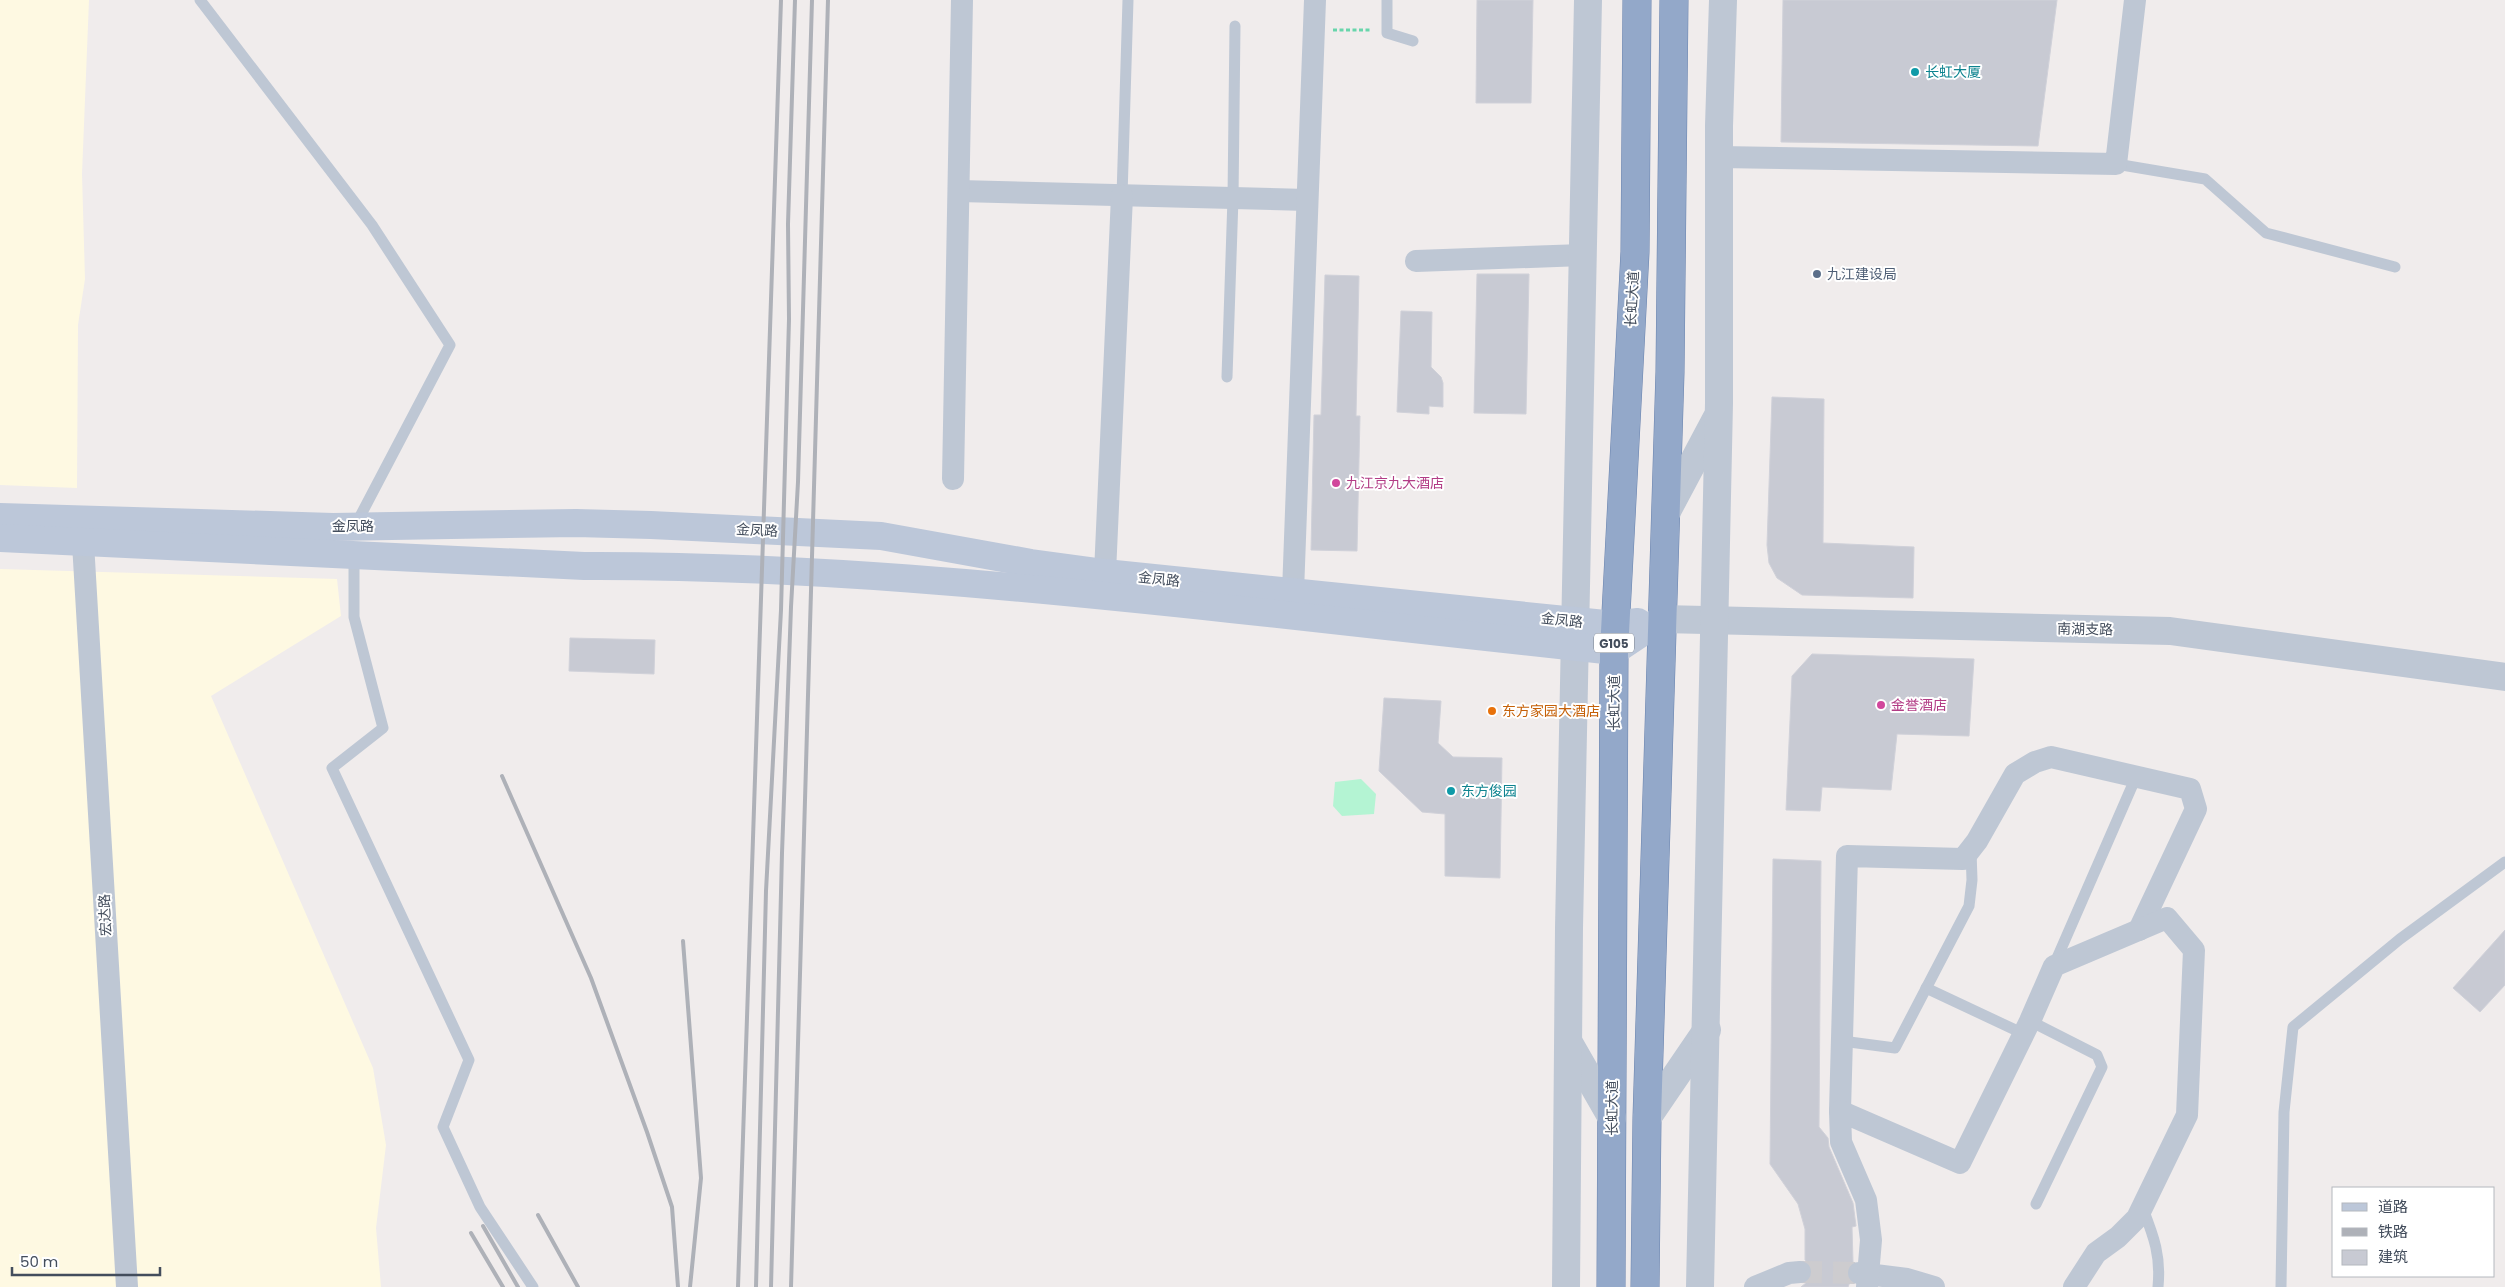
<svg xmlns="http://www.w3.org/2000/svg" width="2505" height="1287" font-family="Poppins,'Noto Sans SC',sans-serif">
	<rect width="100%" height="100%" fill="#f0ecec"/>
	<g fill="#fef9e2">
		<polygon points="0,0 89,0 82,174 85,279 78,325 77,488 0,485"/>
		<polygon points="0,569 337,579 341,616 211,696 373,1068 386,1145 376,1228 381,1287 0,1287"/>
	</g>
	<polygon fill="#b4f4d3" points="1361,779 1376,794 1374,814 1342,816 1333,806 1335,782"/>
	<g fill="#c8cad3" stroke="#d0d1d9">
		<polygon points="1477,0 1533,0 1531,103 1476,103"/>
		<polygon points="1783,0 2057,0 2038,146 1781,142"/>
		<polygon points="1477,274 1529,274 1526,414 1474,413"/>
		<polygon points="1325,275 1359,276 1356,416 1360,416 1357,551 1311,550 1314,415 1321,415"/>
		<polygon points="1401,311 1432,312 1431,367 1441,377 1443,383 1443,407 1429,406 1429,414 1397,412"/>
		<polygon points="1772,397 1824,399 1823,543 1914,547 1913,598 1802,595 1777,578 1769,563 1767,545"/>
		<polygon points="570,638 655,640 654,674 569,671"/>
		<polygon points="1812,654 1974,659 1969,736 1897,734 1891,790 1822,787 1820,811 1786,810 1792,676"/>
		<polygon points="1384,698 1441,701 1438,743 1453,757 1502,758 1500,878 1445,876 1445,814 1422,812 1379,771"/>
		<polygon points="1773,859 1821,861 1819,1127 1828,1138 1829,1147 1853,1203 1856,1226 1852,1227 1853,1262 1846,1272 1850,1282 1848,1287 1801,1287 1812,1278 1813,1271 1811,1265 1805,1260 1805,1229 1798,1204 1770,1164"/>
		<polygon points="2505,930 2505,985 2480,1012 2453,988"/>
	</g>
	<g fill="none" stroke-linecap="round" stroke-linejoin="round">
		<polyline stroke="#cdcccf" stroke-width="22" stroke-dasharray="22 11" stroke-linecap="butt" points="1800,1272 1859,1273"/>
		<defs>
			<g id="trunk">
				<polyline points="1611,1287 1614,651 1635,252 1637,0"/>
				<polyline points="1645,1287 1647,1118 1670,372 1674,0"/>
			</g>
		</defs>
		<use href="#trunk" stroke="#6983ae" stroke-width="29"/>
		<polyline stroke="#68d5ab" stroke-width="3" stroke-dasharray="4 2.5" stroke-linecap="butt" points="1333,30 1372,30"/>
		<g stroke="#bec7d4" stroke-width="11">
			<polyline points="200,0 372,225 450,345 355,526"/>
			<polyline points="1387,0 1387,33 1413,41"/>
			<polyline points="2116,164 2205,179 2266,233 2395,267"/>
			<polyline points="1122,196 1128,0"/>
			<polyline points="1227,377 1233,198 1235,26"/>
			<polyline points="354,555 354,617 383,728 332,768 469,1060 443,1127 480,1207 533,1287"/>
			<polyline points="2054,965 2136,777"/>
			<polyline points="1926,988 2024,1034"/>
			<polyline points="2030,1021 2097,1055 2102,1067 2036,1204"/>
			<polyline points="1842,1041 1895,1048 1969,906 1972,880 1971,851"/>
			<path d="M2143,1209C2154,1237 2161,1256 2158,1287"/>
			<polyline points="2281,1287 2284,1112 2293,1027 2400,939 2505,862"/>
		</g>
		<g stroke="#bec7d4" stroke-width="22">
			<polyline points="1720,157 2116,164 2135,0"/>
			<polyline points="959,191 1307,200"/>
			<polyline points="1416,261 1583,255"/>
			<polyline points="953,479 962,0"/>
			<polyline points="83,543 127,1287"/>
			<polyline points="1105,573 1122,196"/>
			<polyline points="1293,592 1315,0"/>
			<polyline points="1840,1111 1847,856 1963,859 1977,841 2015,774 2035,762 2051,757 2190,789 2196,809 2139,930"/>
			<polyline points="1859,1273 1907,1279 1934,1287"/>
			<polyline points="1755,1287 1789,1273 1800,1272"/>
			<polyline points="1867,1287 1871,1240 1866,1200 1841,1142 1840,1111 1960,1163 2030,1021 2054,966 2167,918 2194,950 2187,1115 2137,1218 2118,1237 2096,1253 2074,1287"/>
		</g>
		<g stroke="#bec7d4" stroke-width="28">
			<polyline points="1666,513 1716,419"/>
			<polyline points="1662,619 2170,631 2505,677"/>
			<polyline points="1569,1043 1612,1118"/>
			<polyline points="1647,1118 1707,1030"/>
			<polyline points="1566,1287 1569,928 1588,0"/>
			<polyline points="1700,1287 1719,403 1719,126 1723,0"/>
		</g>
		<g stroke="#bcc7d9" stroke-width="28">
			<polyline points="0,517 333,527 576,523 651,525 881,536 1031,563 1105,573 1615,625 1638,622"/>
			<path d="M0,538L584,566C801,565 1016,586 1231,609C1359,623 1486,637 1614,651L1662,619"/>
		</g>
		<use href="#trunk" stroke="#93a8c9" stroke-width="28"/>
		<g stroke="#aeb1b8" stroke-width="4">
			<polyline points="502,776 591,978 647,1132 672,1207 678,1287"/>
			<polyline points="683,941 701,1178 690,1287"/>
			<polyline points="538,1215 578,1287"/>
			<polyline points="483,1226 518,1287"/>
			<polyline points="471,1233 503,1287"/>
			<polyline points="738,1287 781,0"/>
			<polyline points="756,1287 766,891 781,610 789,319 788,224 795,0"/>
			<polyline points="771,1287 782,853 791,607 798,482 812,0"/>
			<polyline points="791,1287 828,0"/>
		</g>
	</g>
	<g fill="#0f9aa8" stroke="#fff" stroke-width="2">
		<circle cx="1915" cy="72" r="5"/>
		<circle cx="1451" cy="791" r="5"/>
	</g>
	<circle fill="#5c6f8a" stroke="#fff" stroke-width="2" cx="1817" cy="274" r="5"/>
	<g fill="#d1479c" stroke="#fff" stroke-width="2">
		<circle cx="1336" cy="483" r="5"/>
		<circle cx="1881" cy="705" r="5"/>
	</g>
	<circle fill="#e8710a" stroke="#fff" stroke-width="2" cx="1492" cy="711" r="5"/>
	<g text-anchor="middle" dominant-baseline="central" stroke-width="4" stroke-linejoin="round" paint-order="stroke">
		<rect fill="#fff" stroke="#7b828d" stroke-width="1" x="1594" y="633.5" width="40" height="19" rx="4"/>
		<g font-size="12" font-weight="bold" fill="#434d5c">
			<text x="1614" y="643">G105</text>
		</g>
		<g font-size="14" fill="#0d838f" stroke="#fff" text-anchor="start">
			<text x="1925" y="72">长虹大厦</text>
			<text x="1461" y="791">东方俊园</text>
		</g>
		<g font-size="14" fill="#4e5e75" stroke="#fff" text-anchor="start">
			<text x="1827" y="274">九江建设局</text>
		</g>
		<g font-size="14" fill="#434d5c" stroke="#fff">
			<text transform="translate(1632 299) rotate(-87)">长虹大道</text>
			<text x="353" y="526">金凤路</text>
			<text transform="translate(757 530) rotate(3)">金凤路</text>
			<text transform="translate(1159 579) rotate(6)">金凤路</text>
			<text transform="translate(1562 620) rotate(6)">金凤路</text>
			<text transform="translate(2085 629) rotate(1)">南湖支路</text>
			<text transform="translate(1614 703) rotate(-90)">长虹大道</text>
			<text transform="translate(105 915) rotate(-93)">宏达路</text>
			<text transform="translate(1612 1108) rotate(-90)">长虹大道</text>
		</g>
		<g font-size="14" fill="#b23c85" stroke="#fff" text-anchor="start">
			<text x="1346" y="483">九江京九大酒店</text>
			<text x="1891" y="705">金誉酒店</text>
		</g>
		<g font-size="14" fill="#c56008" stroke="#fff" text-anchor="start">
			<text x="1502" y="711">东方家园大酒店</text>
		</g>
	</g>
	<rect x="2332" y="1187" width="162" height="90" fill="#ffffff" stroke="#b4b8be"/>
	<rect x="2342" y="1203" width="25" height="8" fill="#bcc7d9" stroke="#b4b8be"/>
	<text x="2378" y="1212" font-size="15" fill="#434d5c">道路</text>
	<rect x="2342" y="1228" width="25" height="8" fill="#aeb1b8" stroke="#b4b8be"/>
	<text x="2378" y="1237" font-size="15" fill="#434d5c">铁路</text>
	<rect x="2342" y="1250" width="25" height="15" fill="#c8cad3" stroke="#b4b8be"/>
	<text x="2378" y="1262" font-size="15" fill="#434d5c">建筑</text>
	<path d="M12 1267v8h148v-8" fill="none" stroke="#434d5c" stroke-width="2.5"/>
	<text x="20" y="1267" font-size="15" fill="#434d5c" stroke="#ffffff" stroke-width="4" paint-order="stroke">50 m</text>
</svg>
